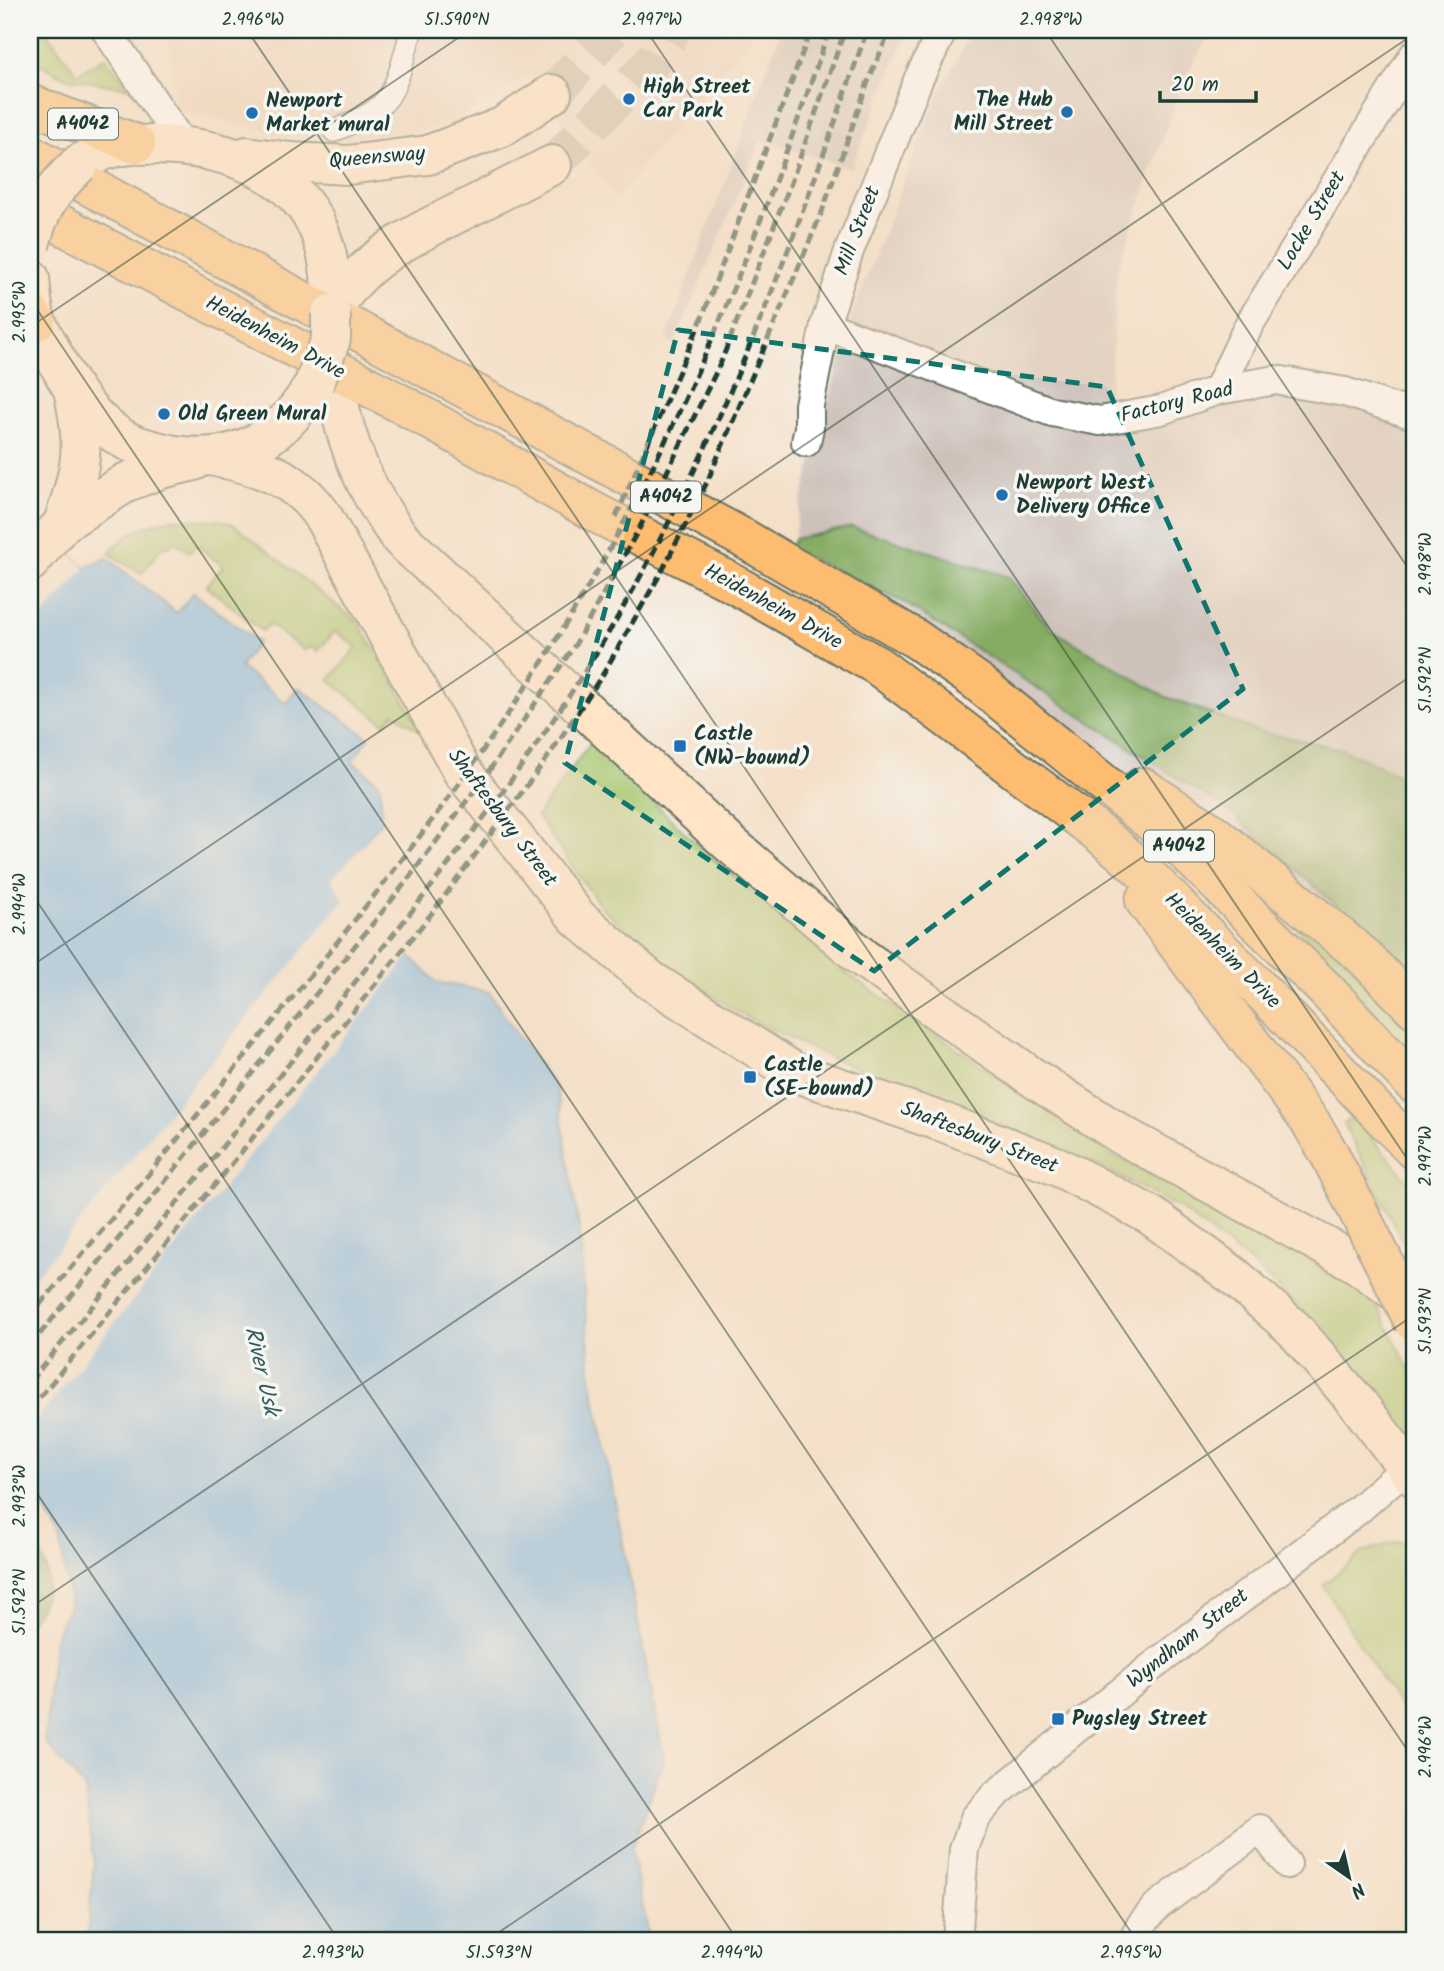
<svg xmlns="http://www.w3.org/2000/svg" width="1444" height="1971" font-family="Kalam,sans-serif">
	<rect width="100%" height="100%" fill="#f6f6f2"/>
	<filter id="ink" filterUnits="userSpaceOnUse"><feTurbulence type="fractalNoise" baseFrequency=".0143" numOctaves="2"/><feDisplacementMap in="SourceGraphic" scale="14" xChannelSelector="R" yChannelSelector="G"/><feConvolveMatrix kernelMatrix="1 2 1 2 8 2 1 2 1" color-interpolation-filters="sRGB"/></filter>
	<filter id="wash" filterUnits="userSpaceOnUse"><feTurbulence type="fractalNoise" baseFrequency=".00686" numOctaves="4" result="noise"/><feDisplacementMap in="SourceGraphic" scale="28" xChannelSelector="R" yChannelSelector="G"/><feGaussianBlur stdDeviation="1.57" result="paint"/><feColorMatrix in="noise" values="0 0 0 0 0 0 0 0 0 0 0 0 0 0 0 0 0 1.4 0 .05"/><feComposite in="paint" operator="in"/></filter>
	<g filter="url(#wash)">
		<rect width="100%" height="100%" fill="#f4e0c8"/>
		<polygon fill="#edd2ba" points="157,30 757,30 615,200 531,74 451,124 361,141 285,138 235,123 176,109 170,44"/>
		<g fill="#cec1ba">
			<polygon points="781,30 908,30 851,169 761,140 674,344 666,340"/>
			<polygon points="972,30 1212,30 1183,81 1117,270 1110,387 1100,421 1276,380 1414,415 1414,1008 975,680 794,539 797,519 852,315 934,104"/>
		</g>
		<g fill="#a7c770" stroke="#638252" stroke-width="2">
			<polygon points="30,30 45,30 77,74 105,57 129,88 66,78 30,59"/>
			<path d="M172,519L219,520L233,524L359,623L425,735L394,713L385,724L329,680L357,647L335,631L318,651L310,647L305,651L269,624L262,631L206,586L223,566L196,545L189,552L176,542L161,549L141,574L109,553C130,530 141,526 172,519Z"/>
			<polygon points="591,742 702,849 849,975 1111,1154 1370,1292 1414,1377 1414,1442 1320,1328 1254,1265 1179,1208 1105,1169 829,1057 748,1018 688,981 601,907 537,816"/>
			<polygon points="1266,894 1297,913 1414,1028 1414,1055"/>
			<polygon points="1353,1117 1414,1187 1414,1264 1344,1124"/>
			<polygon points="1398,1541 1414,1545 1414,1731 1323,1585 1363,1552"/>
		</g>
		<g fill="#85ac62" stroke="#52744b" stroke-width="2">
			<polygon points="852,527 1009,577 1051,629 1166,697 1257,731 1342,749 1399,775 1414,785 1414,985 1338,907 1228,810 901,601 790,549 794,539"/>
			<path d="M30,1534C51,1570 57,1587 30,1622Z"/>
		</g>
		<polygon fill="#79baed" stroke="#4c7c90" stroke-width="2" points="30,514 85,568 107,558 177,613 193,593 258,642 240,667 286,703 298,687 369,738 352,761 380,784 382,823 333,879 436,982 489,992 515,1032 557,1089 579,1228 591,1376 664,1759 631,1850 650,1941 87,1941 94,1862 85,1788 45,1742 54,1639 70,1604 60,1538 30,1479"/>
		<g fill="#f4e0c8">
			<polygon points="30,514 85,568 30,631"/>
			<polygon points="385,810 385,825 337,879 412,953 30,1428 30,1283 344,900 332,879 382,823 381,814"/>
		</g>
	</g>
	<g filter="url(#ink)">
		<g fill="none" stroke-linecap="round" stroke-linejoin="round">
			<g stroke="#c9bfaa" stroke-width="38" stroke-dasharray="38 19" stroke-linecap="butt">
				<polyline points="552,94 612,30"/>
				<polyline points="552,165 649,66 673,30"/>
			</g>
			<defs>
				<path id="pedestrian" d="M334,131C351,123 373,115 385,101C399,86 405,49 412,30"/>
				<g id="minor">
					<polyline points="106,30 183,145"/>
					<polyline points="825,325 1052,412 1100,421 1161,410 1218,390 1276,380 1345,392 1414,415"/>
					<polyline points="1218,390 1250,323 1414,55"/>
					<polyline points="806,442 809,428 809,405 825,325 849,251 919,78 943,30"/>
					<polyline points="957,1941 964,1849 975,1818 995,1795 1149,1669 1358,1510 1407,1467"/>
					<polyline points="1133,1941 1141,1925 1156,1907 1260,1829 1287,1864"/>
				</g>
				<g id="secondary">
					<polyline points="246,156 291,162 348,165 428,155 502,127 552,94"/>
					<path d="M79,164C86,160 94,155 102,151C119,145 138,144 156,145C214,146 283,164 314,220C330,250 332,281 331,314"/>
					<path d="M30,278C31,291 32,307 36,320C39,328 44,337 48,344C67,382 90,423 129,442C140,447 153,450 165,453C231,467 281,442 314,384"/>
					<path d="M331,314C359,259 417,233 470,207C497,193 525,179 552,165"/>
					<path d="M338,399C348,450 369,497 401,539L728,842L863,958L1035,1079L1120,1134L1356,1263L1410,1302"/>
					<path d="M216,457C261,466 300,479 325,520L462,771L577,917L650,980L794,1072L945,1123L1059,1167L1150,1215L1235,1277L1294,1329L1359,1405L1414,1477"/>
					<path d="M63,523C82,468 86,447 73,389"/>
					<polyline points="30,562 63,523 127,482 161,469 194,461"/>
				</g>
				<g id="primary">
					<polyline points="30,104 136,144"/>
					<polyline points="30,154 743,538 916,639 975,680 1169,836 1326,990 1414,1084"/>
					<polyline points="30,208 405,406 598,514 725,579 878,666 1099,833 1140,868 1255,984 1414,1150"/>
					<polyline points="30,313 36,321"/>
					<polyline points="1142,787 1214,834 1361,954 1414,1008"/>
					<polyline points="1145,901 1311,1123 1330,1155"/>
				</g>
			</defs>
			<use href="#pedestrian" stroke="#6a7668" stroke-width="24"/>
			<use href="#minor" stroke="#6a7668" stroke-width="32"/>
			<use href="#secondary" stroke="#6a7668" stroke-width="42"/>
			<use href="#primary" stroke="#6a7668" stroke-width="42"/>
			<use href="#pedestrian" stroke="#fff" stroke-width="21"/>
			<use href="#minor" stroke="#fff" stroke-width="28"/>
			<use href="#secondary" stroke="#ffe4c6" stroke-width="38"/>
			<use href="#primary" stroke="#febc70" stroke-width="38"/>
			<g stroke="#1f3d34" stroke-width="5" stroke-dasharray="10 5" stroke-linecap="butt">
				<polyline points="616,517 702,318 811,30"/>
				<path d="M30,1316C116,1215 200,1112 284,1008C387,881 489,753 573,612C681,434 763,226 829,30"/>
				<polyline points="30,1346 142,1210 399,891 489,771 575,645 641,525 721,362 792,180 845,30"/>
				<path d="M30,1381C130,1262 228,1140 325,1019C442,875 559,730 646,566C738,394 804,214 867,30"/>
				<polyline points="30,1409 231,1165 432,913 548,757 603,674 662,571 707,482 822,212 869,79 890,30"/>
			</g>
			<defs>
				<g id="secondary-bridge">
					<path d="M30,245C39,208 52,190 79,164"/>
					<polyline points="314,384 331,339 331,314"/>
				</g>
				<polyline id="primary-bridge" points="1330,1155 1414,1322"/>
			</defs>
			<use href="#secondary-bridge" stroke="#6a7668" stroke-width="42" stroke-linecap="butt"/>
			<use href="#primary-bridge" stroke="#6a7668" stroke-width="42" stroke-linecap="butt"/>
			<use href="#secondary-bridge" stroke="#ffe4c6" stroke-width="38"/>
			<use href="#primary-bridge" stroke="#febc70" stroke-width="38"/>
		</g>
	</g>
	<path d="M0 0H1444V1971H0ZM678,330L1107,387L1243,689L874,971L565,763Z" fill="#f4e0c8" fill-opacity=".55" fill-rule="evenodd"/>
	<path fill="none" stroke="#0f766e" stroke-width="5" stroke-dasharray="14 9" stroke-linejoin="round" d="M678,330L1107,387L1243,689L874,971L565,763Z"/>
	<path fill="none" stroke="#1f3d34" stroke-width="2" stroke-opacity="0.45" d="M247,30L1414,1760M646,30L1414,1169M1045,30L1414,577M30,299L1137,1941M30,327L470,30M30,891L738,1941M30,967L1414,34M30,1483L339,1941M30,1608L1414,674M486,1941L1414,1315"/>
	<g fill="#1f6fb2" stroke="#f6f6f2" stroke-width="2.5">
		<circle cx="629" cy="99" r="7"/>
		<circle cx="1067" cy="112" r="7"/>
		<circle cx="252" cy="113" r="7"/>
		<circle cx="164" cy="414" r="7"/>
		<circle cx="1002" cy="495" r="7"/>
		<rect x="673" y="739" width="14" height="14" rx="3.5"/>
		<rect x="743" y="1070" width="14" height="14" rx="3.5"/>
		<rect x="1051" y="1712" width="14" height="14" rx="3.5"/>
	</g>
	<g text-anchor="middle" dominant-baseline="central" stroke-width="7" stroke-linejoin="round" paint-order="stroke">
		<g fill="#f6f6f2" stroke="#60746d" stroke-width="2">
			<rect x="48" y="108.5" width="70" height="31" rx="5"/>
			<rect x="631" y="481.5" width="70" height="31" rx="5"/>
			<rect x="1144" y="830.5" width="70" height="31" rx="5"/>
		</g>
		<g font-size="19" font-weight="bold" fill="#1f3d34">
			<text x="83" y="124">A4042</text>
			<text x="666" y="497">A4042</text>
			<text x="1179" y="846">A4042</text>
		</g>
		<g font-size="21" font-weight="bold" fill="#1f3d34" stroke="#f6f6f2" text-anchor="start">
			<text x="643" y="87">High Street<tspan x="643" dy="24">Car Park</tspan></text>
			<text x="1053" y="100" text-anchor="end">The Hub<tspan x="1053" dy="24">Mill Street</tspan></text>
			<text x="266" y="101">Newport<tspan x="266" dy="24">Market mural</tspan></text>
			<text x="178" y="414">Old Green Mural</text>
			<text x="1016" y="483">Newport West<tspan x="1016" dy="24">Delivery Office</tspan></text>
			<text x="694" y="734">Castle<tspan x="694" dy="24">(NW-bound)</tspan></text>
			<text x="764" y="1065">Castle<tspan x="764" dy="24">(SE-bound)</tspan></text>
			<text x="1072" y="1719">Pugsley Street</text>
		</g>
		<g font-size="21" fill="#1f3d34" stroke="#f6f6f2">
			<text transform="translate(377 158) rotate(-5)">Queensway</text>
			<text transform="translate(1312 221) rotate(-59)">Locke Street</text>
			<text transform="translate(858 231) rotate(-69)">Mill Street</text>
			<text transform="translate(275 338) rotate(28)">Heidenheim Drive</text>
			<text transform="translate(1177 403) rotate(-14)">Factory Road</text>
			<text transform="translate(773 607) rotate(29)">Heidenheim Drive</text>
			<text transform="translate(502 818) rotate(53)">Shaftesbury Street</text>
			<text transform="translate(1222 951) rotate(45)">Heidenheim Drive</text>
			<text transform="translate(979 1138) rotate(21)">Shaftesbury Street</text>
			<text transform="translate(1188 1639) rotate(-38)">Wyndham Street</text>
		</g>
		<g font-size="23" font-style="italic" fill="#365c62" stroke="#f6f6f2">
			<text transform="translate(261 1371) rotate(77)">River Usk</text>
		</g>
	</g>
	<rect width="1444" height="1971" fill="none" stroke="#f6f6f2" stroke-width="77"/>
	<g transform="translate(1349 1877) rotate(146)" stroke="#f6f6f2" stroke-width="5" paint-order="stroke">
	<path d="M0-5L12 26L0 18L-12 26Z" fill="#1f3d34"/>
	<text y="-10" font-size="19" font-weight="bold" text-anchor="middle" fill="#1f3d34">N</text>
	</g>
	<path d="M1160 91v10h96v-10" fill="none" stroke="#1f3d34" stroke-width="3.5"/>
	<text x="1171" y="91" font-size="21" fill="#1f3d34" stroke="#f6f6f2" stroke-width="5" paint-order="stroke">20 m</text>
	<rect x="38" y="38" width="1368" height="1894" fill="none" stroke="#1f3d34" stroke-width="2.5"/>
	<g font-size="18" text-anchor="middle" fill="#1f3d34">
		<text x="253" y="25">2.996°W</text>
		<text x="457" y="25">51.590°N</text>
		<text x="652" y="25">2.997°W</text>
		<text x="1051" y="25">2.998°W</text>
		<text transform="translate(19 312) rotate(-90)" y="6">2.995°W</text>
		<text transform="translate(1425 564) rotate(-90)" y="6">2.998°W</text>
		<text transform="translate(1425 680) rotate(-90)" y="6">51.592°N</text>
		<text transform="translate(19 904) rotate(-90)" y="6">2.994°W</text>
		<text transform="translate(1425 1156) rotate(-90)" y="6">2.997°W</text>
		<text transform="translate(1425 1321) rotate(-90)" y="6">51.593°N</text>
		<text transform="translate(19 1496) rotate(-90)" y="6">2.993°W</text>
		<text transform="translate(19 1602) rotate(-90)" y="6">51.592°N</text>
		<text transform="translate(1425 1747) rotate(-90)" y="6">2.996°W</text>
		<text x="333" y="1958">2.993°W</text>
		<text x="499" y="1958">51.593°N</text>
		<text x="732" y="1958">2.994°W</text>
		<text x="1131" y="1958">2.995°W</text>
	</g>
</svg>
